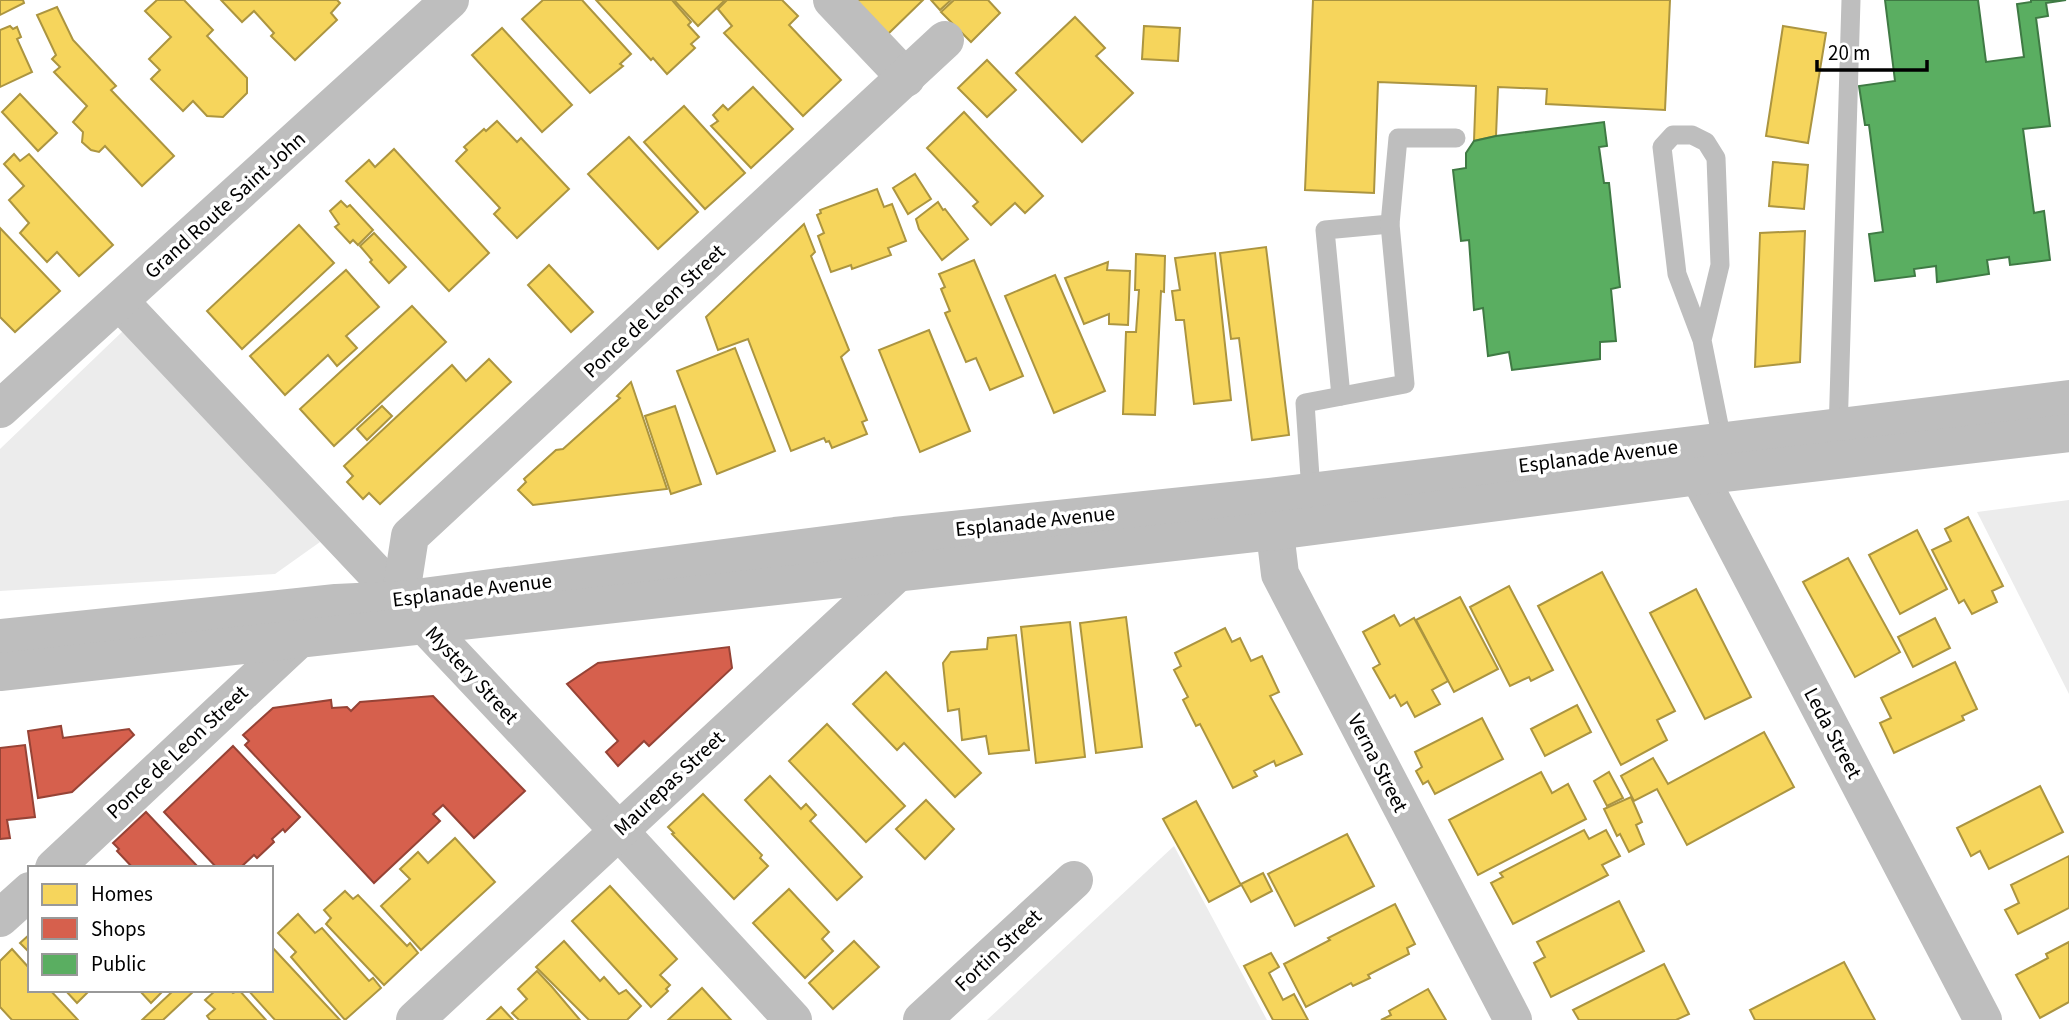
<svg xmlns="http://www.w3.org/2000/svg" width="2069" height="1020" font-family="'Source Sans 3',sans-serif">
	<rect width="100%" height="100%" fill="#fff"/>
	<g fill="#ececec">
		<polygon points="125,329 320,542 275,574 0,591 0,449"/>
		<polygon points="2069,500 2069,694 1977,512"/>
		<polygon points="1174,846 1267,1020 987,1020"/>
	</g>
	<g fill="#f6d55c" stroke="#ac9540" stroke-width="2">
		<polygon points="0,0 23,0 24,3 0,15"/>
		<polygon points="157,0 184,0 213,30 207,36 247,78 247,93 223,117 207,116 193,101 183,111 151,79 160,70 149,59 171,37 145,11"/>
		<polygon points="221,0 337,0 340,3 331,13 337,20 295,60 271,36 274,33 254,11 242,22"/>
		<polygon points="543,0 582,0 631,54 620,64 623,66 590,93 522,19"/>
		<polygon points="596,0 672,0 691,22 688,25 699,37 691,44 695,48 667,74 653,58 651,60"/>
		<polygon points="674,0 725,0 698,26"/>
		<polygon points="727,0 782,0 798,16 789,25 841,80 803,116 724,33 732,26 718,9"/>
		<polygon points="856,0 923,0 888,34"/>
		<polygon points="931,0 951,0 940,10"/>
		<polygon points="954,0 988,0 1000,13 971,42 941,12"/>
		<polygon points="1313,0 1670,0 1665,110 1546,104 1547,89 1498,87 1496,136 1474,141 1476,86 1378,82 1374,193 1305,190"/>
		<polygon points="57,7 73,40 116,86 111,90 174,156 142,186 105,146 99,152 91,150 82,142 83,132 73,122 87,106 54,72 60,67 52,59 56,55 37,15"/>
		<polygon points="1075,17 1105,48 1096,56 1133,93 1082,142 1016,73"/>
		<polygon points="10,26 13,29 17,27 21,37 17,39 32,72 0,87 0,30"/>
		<polygon points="1144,26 1180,28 1178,61 1142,59"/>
		<polygon points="1783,26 1826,33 1808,143 1766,136"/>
		<polygon points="502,28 572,105 542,132 472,55"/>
		<polygon points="987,60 1016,90 987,117 958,88"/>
		<polygon points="753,87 793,129 751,168 711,126 718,121 713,115 723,105 728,110"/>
		<polygon points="20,94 57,133 38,151 2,112"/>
		<polygon points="684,106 745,173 705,209 644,142"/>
		<polygon points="964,112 1043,196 1025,213 1015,203 991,225 973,206 978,202 927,148"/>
		<polygon points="497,121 517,142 521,138 569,189 517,238 494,214 500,208 456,161 467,150 464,147 484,129 486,131"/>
		<polygon points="629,137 698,212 658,249 588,174"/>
		<polygon points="394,149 489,253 449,291 346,181 369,160 375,167"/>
		<polygon points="14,154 20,161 29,154 113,245 79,276 57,252 47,262 20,233 29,223 9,200 24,186 4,164"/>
		<polygon points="1773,162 1808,165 1804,209 1769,206"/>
		<polygon points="915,174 931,199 908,214 893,188"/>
		<polygon points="877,189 884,207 892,204 906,241 888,248 891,255 852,269 851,265 831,272 818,236 824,233 817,215 821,213 820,210"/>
		<polygon points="341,201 347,207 350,205 373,230 358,245 353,240 350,243 335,227 339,224 330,211"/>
		<polygon points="938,202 943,210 945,209 968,239 942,260 919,229 916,219"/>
		<polygon points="804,224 815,252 811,256 849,350 841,357 867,420 862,422 867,434 832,448 829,441 826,442 824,438 791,451 748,339 718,350 706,317"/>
		<polygon points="299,225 334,263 242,349 207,311"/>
		<polygon points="0,228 60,291 15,332 0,317"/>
		<polygon points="1805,231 1800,362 1755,367 1760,233"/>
		<polygon points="374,233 406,267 389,283 370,262 372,260 360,246"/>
		<polygon points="1266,247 1289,435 1252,440 1239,338 1231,339 1220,253"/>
		<polygon points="1215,253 1231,400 1194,404 1184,320 1176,320 1172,291 1180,290 1175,258"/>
		<polygon points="1136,254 1165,256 1164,292 1161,291 1155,415 1123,414 1126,332 1136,332 1139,290 1135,290"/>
		<polygon points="974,260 1023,376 990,390 976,358 966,362 945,313 950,311 941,289 945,287 939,274"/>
		<polygon points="1108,262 1107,270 1130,271 1128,325 1109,324 1109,314 1084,324 1065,278"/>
		<polygon points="549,265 593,312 571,332 528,285"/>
		<polygon points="346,270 379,307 346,336 357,348 337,366 328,355 285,395 250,356"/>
		<polygon points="1055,275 1105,391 1054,413 1005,296"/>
		<polygon points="412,306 446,342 334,446 300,409"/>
		<polygon points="929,330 970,431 920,452 879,350"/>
		<polygon points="735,348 775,451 717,474 677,371"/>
		<polygon points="489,359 511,382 380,504 369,493 363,499 347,482 353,476 344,466 452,365 466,381"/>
		<polygon points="631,382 667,489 533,505 518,490 526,482 524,479 556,450 563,449 620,398 617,396"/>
		<polygon points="382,406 392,416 367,440 357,429"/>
		<polygon points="675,406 701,484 671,494 645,416"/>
		<polygon points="1968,517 2003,586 1992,591 1997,602 1972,614 1964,600 1959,603 1932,550 1951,541 1945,529"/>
		<polygon points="1917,530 1947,589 1900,614 1869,555"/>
		<polygon points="1848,558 1900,652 1855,677 1803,582"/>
		<polygon points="1602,572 1675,711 1657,720 1667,740 1621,765 1538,606"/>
		<polygon points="1509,586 1553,670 1531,681 1529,677 1510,686 1470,607"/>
		<polygon points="1696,589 1751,697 1705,719 1650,613"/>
		<polygon points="1460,597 1498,669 1454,692 1416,620"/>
		<polygon points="1394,615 1400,626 1414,618 1448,681 1432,690 1440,704 1415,717 1407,702 1401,706 1395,695 1390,698 1373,668 1380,664 1363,632"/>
		<polygon points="1126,617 1142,747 1096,753 1080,623"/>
		<polygon points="1935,618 1950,648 1913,667 1898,637"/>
		<polygon points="1070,622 1085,757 1036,763 1021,627"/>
		<polygon points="1225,628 1232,642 1240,638 1251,661 1262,656 1279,692 1270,696 1302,754 1276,766 1274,761 1254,771 1257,776 1233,788 1200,724 1196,726 1183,700 1188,697 1174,670 1181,666 1175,653"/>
		<polygon points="1016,635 1029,750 989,754 986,736 962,740 959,709 948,711 943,663 951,652 987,649 988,638"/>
		<polygon points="1955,662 1977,709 1962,716 1964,720 1894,753 1880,723 1891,718 1881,698"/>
		<polygon points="886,672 981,773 955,797 904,743 897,750 853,704"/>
		<polygon points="1577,705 1591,732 1545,756 1531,729"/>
		<polygon points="1482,718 1503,759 1435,794 1428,781 1423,784 1416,771 1422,767 1415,752"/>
		<polygon points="827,724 905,806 866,842 789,761"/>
		<polygon points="1764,732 1794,787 1687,845 1657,789 1634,801 1621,776 1653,758 1668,784"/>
		<polygon points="1541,772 1552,793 1568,784 1586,819 1478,875 1449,820"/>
		<polygon points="1609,772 1623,798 1607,806 1594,781"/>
		<polygon points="770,776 801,809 806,804 816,815 810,821 862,877 837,900 745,800"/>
		<polygon points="2040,786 2063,832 1989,869 1980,851 1971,856 1957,828"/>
		<polygon points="703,794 762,855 760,858 768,866 734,899 672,834 674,833 668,827"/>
		<polygon points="1631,797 1642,822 1636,825 1644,844 1629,852 1620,834 1617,836 1604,809"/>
		<polygon points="926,800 954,829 925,859 896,829"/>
		<polygon points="1196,801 1241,885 1209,902 1163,819"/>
		<polygon points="1584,830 1589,839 1606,830 1620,856 1602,865 1608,875 1513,924 1491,883 1503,877 1500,873"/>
		<polygon points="1347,834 1374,886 1295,926 1268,874"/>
		<polygon points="455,838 495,882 421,950 381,906 410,879 400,869 418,852 428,863"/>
		<polygon points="2069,856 2069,908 2018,934 2005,910 2019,903 2011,885"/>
		<polygon points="1263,873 1272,891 1251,902 1241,884"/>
		<polygon points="610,886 677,959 660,975 670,985 666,989 668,991 651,1007 572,921"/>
		<polygon points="789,889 829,932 822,939 833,951 805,978 753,923"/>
		<polygon points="345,891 353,899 358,895 407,946 410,943 418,953 384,985 326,924 331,918 324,910"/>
		<polygon points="1619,901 1644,951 1551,997 1534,963 1545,957 1537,942"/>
		<polygon points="1395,904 1415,944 1407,948 1409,954 1368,975 1370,978 1353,986 1351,983 1306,1007 1284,964 1330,940 1328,938"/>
		<polygon points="298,914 315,933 322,928 369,981 373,978 381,988 345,1020 291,957 296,952 278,933"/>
		<polygon points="30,934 30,953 20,943"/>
		<polygon points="564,941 600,981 604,977 619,994 626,990 641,1006 627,1020 589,1020 536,967"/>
		<polygon points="854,941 879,967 833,1009 809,983"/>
		<polygon points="2069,942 2069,1002 2040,1018 2016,975 2048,958 2046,954"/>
		<polygon points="271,946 340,1020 275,1020 248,990 271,990"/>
		<polygon points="12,949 30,969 30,990 50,990 78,1020 12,1020 0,1007 0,961"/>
		<polygon points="1271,953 1279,967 1269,973 1283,1000 1294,994 1308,1020 1273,1020 1244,966"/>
		<polygon points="1844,962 1875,1020 1755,1020 1750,1010"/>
		<polygon points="1664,964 1689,1014 1676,1020 1579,1020 1573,1010"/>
		<polygon points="537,971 552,987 580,1020 519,1020 512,1013 527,999 518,989"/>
		<polygon points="702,988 731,1020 668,1020"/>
		<polygon points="1428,989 1446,1020 1381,1020 1391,1015 1389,1011"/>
		<polygon points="65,990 90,990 77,1003"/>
		<polygon points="139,990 164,990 151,1003"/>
		<polygon points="174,990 195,990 163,1020 142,1020"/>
		<polygon points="216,990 230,990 233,993 239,990 266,1020 210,1020 207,1016 215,1009 205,1000"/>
		<polygon points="501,1007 513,1020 487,1020"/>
	</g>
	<g fill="#d6604d" stroke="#964336" stroke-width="2">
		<polygon points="729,647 732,668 649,746 644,741 618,766 606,752 618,741 567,684 598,663"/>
		<polygon points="433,696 525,791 474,838 443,805 433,814 440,821 374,883 245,745 249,741 243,735 273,708 331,700 332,708 347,707 351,711 360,702"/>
		<polygon points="61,726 63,738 129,729 134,735 72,792 38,798 28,731"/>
		<polygon points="25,745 35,817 7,820 10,838 0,839 0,748"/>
		<polygon points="233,746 300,817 285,832 283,829 272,839 274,842 257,858 254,855 240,868 217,868 164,812"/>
		<polygon points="146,812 199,868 133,868 117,851 119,849 113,843"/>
	</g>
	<g fill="#5aae61" stroke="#3f7a44" stroke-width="2">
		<polygon points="1885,0 1978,0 1986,62 2024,57 2017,4 2031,2 2031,0 2066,0 2046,3 2048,16 2036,18 2050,126 2023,129 2034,213 2044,211 2050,260 2010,265 2009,257 1987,260 1989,274 1937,282 1936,266 1914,269 1915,276 1875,281 1869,234 1883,232 1869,125 1865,125 1859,86 1895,81"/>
		<polygon points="1604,122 1607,146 1599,147 1604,183 1609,183 1620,287 1611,289 1616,341 1600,342 1600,359 1512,370 1509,352 1488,356 1483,308 1474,310 1469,240 1461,241 1453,170 1466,168 1466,153 1474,141 1496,136"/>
	</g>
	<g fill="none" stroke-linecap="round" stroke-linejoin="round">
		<g stroke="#bebebe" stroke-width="19">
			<polyline points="1702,340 1720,265 1716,158 1706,142 1692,135 1673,135 1662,147 1677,274 1702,340 1722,440"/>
			<polyline points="1341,396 1325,230 1390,224"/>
			<polyline points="1838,433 1851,0"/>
			<polyline points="1311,492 1305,403 1405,384 1390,224 1398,138 1456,138"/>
		</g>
		<g stroke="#bebebe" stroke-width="38">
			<polyline points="832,0 906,78"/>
			<polyline points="120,302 618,830 793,1020"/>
			<polyline points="0,409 450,0"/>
			<polyline points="1686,447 1699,476 1983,1020"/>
			<polyline points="1271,499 1280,574 1513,1020"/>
			<polyline points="400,600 410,536 945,40"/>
			<polyline points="54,868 301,637"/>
			<polyline points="0,918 30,891"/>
			<polyline points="415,1020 897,573 896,553"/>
			<polyline points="922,1020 1074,880"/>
		</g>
		<g stroke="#bebebe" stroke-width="38">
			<polyline points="0,638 336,603 400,600 895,536 1270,497 2069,399"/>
			<polyline points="0,672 1274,531 1699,476 2069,433"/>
		</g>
	</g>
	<g text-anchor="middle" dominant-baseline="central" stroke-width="7" stroke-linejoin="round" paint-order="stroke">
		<g font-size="21" fill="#000" stroke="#fff">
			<text transform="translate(225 205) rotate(-42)">Grand Route Saint John</text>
			<text transform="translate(654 311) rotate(-43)">Ponce de Leon Street</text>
			<text transform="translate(1598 456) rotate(-7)">Esplanade Avenue</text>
			<text transform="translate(1035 521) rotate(-6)">Esplanade Avenue</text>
			<text transform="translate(472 590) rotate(-7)">Esplanade Avenue</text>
			<text transform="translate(472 675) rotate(47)">Mystery Street</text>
			<text transform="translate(1833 733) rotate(62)">Leda Street</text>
			<text transform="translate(177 752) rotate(-43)">Ponce de Leon Street</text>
			<text transform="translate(1378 763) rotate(63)">Verna Street</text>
			<text transform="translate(669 783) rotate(-43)">Maurepas Street</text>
			<text transform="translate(998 950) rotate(-43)">Fortin Street</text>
		</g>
	</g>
	<rect x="28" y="866" width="245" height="126" fill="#ffffff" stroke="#999999" stroke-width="2"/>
	<rect x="42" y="884" width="35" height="21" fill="#f6d55c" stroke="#999999" stroke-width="2"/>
	<text x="91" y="901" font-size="21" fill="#000000">Homes</text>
	<rect x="42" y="918" width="35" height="21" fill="#d6604d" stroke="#999999" stroke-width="2"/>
	<text x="91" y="936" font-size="21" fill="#000000">Shops</text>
	<rect x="42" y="954" width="35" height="21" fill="#5aae61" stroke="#999999" stroke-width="2"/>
	<text x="91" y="971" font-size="21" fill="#000000">Public</text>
	<path d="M1817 60v10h110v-10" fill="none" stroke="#000000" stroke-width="3.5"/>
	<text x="1828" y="60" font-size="21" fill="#000000" stroke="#ffffff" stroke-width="5" paint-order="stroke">20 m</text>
</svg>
